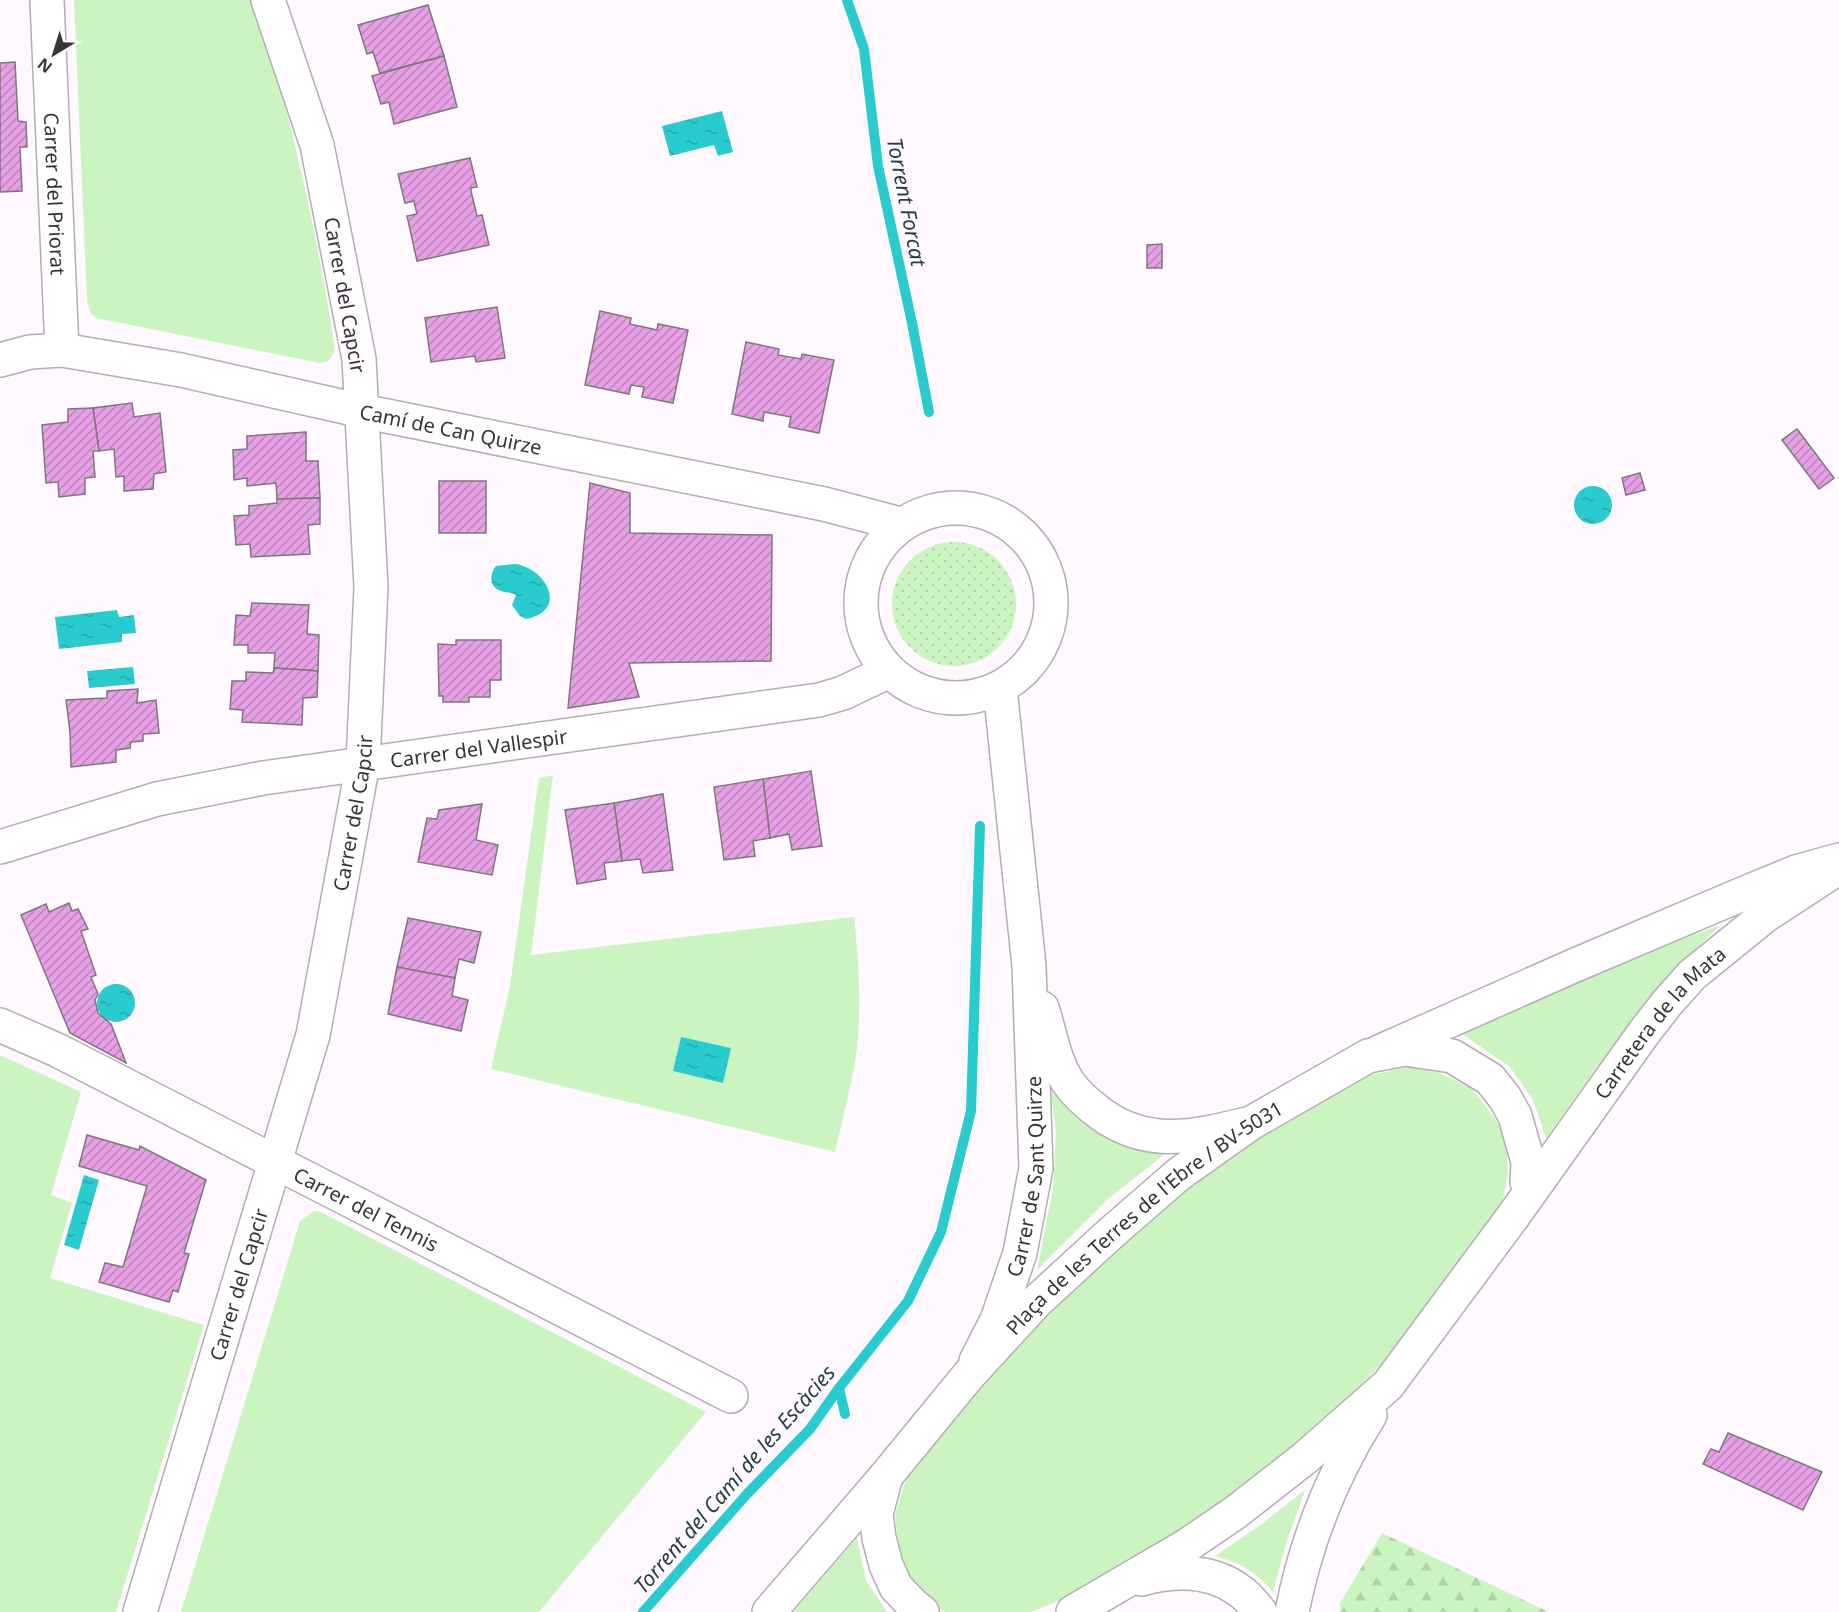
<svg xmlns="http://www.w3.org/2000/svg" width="1839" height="1612" font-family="'Noto Sans',sans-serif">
	<defs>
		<pattern id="forest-firs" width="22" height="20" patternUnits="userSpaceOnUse" patternTransform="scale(1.5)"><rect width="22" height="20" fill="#ccf4c1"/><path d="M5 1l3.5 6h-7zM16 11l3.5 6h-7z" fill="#b0d2a6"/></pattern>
		<pattern id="park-dots" width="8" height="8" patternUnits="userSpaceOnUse" patternTransform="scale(1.5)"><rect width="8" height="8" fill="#ccf4c1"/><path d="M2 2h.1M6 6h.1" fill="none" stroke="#b0d2a6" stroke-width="1.8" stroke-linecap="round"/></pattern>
		<pattern id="water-ripples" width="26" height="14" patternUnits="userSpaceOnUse" patternTransform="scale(1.5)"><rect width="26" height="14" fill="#2acbce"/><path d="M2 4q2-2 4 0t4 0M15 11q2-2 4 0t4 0" fill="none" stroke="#25a6a8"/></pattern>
		<pattern id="building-hatch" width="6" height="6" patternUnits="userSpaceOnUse" patternTransform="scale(1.5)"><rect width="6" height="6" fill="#e7a0e6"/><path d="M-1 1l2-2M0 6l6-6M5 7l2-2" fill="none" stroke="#bc83bb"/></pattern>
	</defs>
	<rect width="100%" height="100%" fill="#fff9ff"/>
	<g fill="#ccf4c1">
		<path d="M74,0H251C260,28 271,55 279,83C303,171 321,259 335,349C332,359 329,363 319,363L97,318L91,314L87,301Z"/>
		<path d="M553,775L531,955L854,917C859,963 862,1010 856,1056C851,1088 842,1120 835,1152L491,1069L510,986L539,778Z"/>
		<polygon points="1721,925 1677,967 1597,1067 1546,1138 1533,1100 1510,1067 1462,1034 1660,947"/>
		<polygon points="0,1055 81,1092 51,1195 72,1203 50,1278 204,1325 116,1612 0,1612"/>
		<polygon points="1408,1067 1440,1073 1472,1089 1494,1117 1506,1139 1508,1174 1502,1205 1403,1341 1329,1420 1239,1491 1173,1538 1076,1594 1031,1612 946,1612 938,1609 911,1580 899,1554 895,1515 906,1479 952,1423 1018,1345 1098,1263 1180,1192 1280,1125 1371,1075"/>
		<polygon points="1049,1080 1123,1143 1165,1154 1108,1199 1037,1270 1053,1189 1056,1133"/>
		<polygon points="314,1211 321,1212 706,1412 539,1612 181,1612 300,1221"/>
		<path d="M1305,1490L1286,1544L1273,1592C1254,1570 1243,1564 1215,1556L1259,1526Z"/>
		<polygon points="857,1538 866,1580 887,1612 793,1612"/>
	</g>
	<polygon fill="url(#forest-firs)" points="1382,1533 1549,1612 1340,1612 1340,1603"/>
	<circle fill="url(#park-dots)" cx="954" cy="604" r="62"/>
	<g fill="url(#water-ripples)">
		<polygon points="722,111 733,152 718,156 714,145 670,156 662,126"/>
		<circle cx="1593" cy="505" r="19"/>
		<path d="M516,564C548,570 568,611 526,619L520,616L512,605L516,595C511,592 506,593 501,591C489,587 489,575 496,566Z"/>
		<polygon points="117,610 119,617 134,615 136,633 122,634 122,642 59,649 55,617"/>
		<polygon points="133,667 135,684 89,688 87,671"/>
		<circle cx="116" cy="1003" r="19"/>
		<polygon points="681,1037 731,1048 723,1083 673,1071"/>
		<polygon points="84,1175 99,1180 79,1250 64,1245"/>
	</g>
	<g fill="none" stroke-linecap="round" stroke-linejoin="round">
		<g stroke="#2acbce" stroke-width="10">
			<polyline points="847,0 864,49 878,166 912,323 929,412"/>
			<polyline points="839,1388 845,1414"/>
			<polyline points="643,1612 747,1494 810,1429 839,1388 908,1301 941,1232 971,1111 980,826"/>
		</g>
	</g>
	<g fill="url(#building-hatch)" stroke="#7c777c" stroke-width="1.5">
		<polygon points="428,5 444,56 380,73 373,52 367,54 358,25"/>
		<polygon points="444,56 457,107 394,124 389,102 381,104 372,76"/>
		<polygon points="15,62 18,121 26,122 27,147 20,147 22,191 0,192 0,63"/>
		<polygon points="470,158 477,187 471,188 471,191 477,216 482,215 489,245 417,261 407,216 417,214 414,201 405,203 398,174"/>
		<polygon points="1162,244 1162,268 1147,268 1147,245"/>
		<polygon points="497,307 505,358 476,362 475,356 431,362 425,318"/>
		<polygon points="600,311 631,318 630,324 657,330 658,324 688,330 673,403 642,397 644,387 631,385 629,394 585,385"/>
		<polygon points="746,342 779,349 778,355 801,359 802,354 834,360 819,433 789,427 791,417 764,412 763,421 732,414"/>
		<polygon points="132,403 134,417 160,413 166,472 154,474 153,489 124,491 124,476 116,477 114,449 99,451 93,408"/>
		<polygon points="93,408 99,451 93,451 95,477 85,478 85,494 59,497 58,482 46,483 42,425 68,422 68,409"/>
		<polygon points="1797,429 1834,478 1819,489 1782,440"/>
		<polygon points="306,432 306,461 318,461 320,498 277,499 276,483 247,486 247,478 234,480 233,450 247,449 247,436"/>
		<polygon points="1640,473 1645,490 1626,495 1622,478"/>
		<rect x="439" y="481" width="47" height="52"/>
		<polygon points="590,483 630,493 630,533 772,535 771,661 629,663 639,697 568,708"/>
		<polygon points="320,498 320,524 308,525 310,554 251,557 250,544 236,545 234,516 249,515 249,506 277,503 277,499"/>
		<polygon points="252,603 309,605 307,634 319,635 318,671 274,668 275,653 248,653 248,645 234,645 236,615 250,616"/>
		<polygon points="456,640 501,640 501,680 490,680 490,697 469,697 469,702 443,702 443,696 439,696 438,644 456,645"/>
		<polygon points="274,668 318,671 317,697 303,698 302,725 242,722 243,710 230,709 232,681 246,681 246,672 273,673"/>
		<polygon points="138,689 137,703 156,700 159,733 143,734 143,741 131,742 130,748 116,750 116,762 71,767 70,732 66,700 107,698 107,691"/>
		<polygon points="811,771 822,846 792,850 789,834 770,838 763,779"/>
		<polygon points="763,779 770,838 753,841 755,856 724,860 714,787"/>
		<polygon points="663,794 673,870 643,873 640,859 622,861 614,803"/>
		<polygon points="614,803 622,861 604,863 606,879 577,884 565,810"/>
		<polygon points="482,804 476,840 498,845 492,875 418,862 427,818 437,819 439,810"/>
		<polygon points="69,903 72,911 78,909 88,929 81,931 96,975 91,977 98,994 95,1000 98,1013 111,1024 126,1063 70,1033 21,915 46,904 49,912"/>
		<polygon points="408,918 481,932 474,963 459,959 455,978 397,967"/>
		<polygon points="397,967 455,978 452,996 468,1000 461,1031 388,1014"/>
		<polygon points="87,1135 139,1150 140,1146 206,1180 184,1253 189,1254 178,1292 173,1290 169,1302 99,1282 105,1263 123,1267 147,1186 79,1166"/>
		<polygon points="1728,1433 1822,1472 1803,1510 1703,1464 1711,1449 1719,1452"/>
	</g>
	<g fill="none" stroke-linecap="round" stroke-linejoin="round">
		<defs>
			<g id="minor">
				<path id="s1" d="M47,0L62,350"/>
				<path id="s2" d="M0,360L30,352L62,350L181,370L362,411L824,504L900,524"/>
				<circle cx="956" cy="603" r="95"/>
				<path id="s3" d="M0,847L157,799L263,778L819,700L843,693L889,671"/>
				<path d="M1042,1008C1050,1032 1054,1061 1068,1082C1076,1094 1089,1105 1101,1114C1149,1149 1197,1136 1251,1123"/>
				<path id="s4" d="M0,1025L57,1050L731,1396"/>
				<polyline points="1379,1052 1573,966 1752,890 1796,872 1839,860"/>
				<path id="s5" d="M1514,1215L1643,1034L1667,1003L1692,975L1766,915L1829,874"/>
				<path id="s6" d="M976,1361L997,1320L1020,1253L1036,1168L1029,966L1000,688"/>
				<path id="s7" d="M140,1612L313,1035L363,763L371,587L359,359L317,145L268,0"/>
			</g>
			<g id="major">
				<path d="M1141,1579C1186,1567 1231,1571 1260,1612"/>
				<path id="s8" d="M922,1612L913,1605L896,1587L886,1565L879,1538L876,1514L886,1476L968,1376L1036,1302L1111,1233L1179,1174L1251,1123L1368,1056L1405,1049L1452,1056L1490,1079L1505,1098L1515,1116L1528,1162L1527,1182"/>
				<polyline points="1073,1612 1186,1546 1236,1512 1305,1458 1388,1385 1514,1215"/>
				<path d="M1292,1612C1306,1540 1331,1477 1370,1415"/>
			</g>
			<polyline id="highway" points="769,1612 886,1476"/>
		</defs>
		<use href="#minor" stroke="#b4aeb4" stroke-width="36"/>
		<use href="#major" stroke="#b4aeb4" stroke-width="36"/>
		<use href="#highway" stroke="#b4aeb4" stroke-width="36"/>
		<use href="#minor" stroke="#fff" stroke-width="33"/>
		<use href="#major" stroke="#fff" stroke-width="33"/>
		<use href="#highway" stroke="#fff" stroke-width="33"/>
	</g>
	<g text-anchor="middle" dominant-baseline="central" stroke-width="4.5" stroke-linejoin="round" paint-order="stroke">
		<g font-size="20" fill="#373436" stroke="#fff9ff">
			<text stroke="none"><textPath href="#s1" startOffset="194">Carrer del Priorat</textPath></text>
			<text transform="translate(345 295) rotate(80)">Carrer del Capcir</text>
			<text stroke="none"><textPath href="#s2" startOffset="460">Camí de Can Quirze</textPath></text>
			<text stroke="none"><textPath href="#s3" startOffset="490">Carrer del Vallespir</textPath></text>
			<text stroke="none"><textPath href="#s7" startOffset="828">Carrer del Capcir</textPath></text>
			<text stroke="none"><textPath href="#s5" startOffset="242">Carretera de la Mata</textPath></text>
			<text stroke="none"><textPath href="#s6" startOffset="194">Carrer de Sant Quirze</textPath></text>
			<text stroke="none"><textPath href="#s4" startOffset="410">Carrer del Tennis</textPath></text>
			<text stroke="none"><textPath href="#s8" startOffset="519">Plaça de les Terres de l'Ebre / BV-5031</textPath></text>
			<text stroke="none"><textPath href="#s7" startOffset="342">Carrer del Capcir</textPath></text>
		</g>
		<g font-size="21" font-style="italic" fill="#263f40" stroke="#fff9ff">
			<text transform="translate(907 202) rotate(79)">Torrent Forcat</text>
			<text transform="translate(734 1479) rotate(-49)">Torrent del Camí de les Escàcies</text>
		</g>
	</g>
	<g transform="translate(54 54) rotate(218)" stroke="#fff9ff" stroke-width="4.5" paint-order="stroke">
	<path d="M0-4.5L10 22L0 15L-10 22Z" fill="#373436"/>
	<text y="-9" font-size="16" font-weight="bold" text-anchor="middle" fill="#373436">N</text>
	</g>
</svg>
